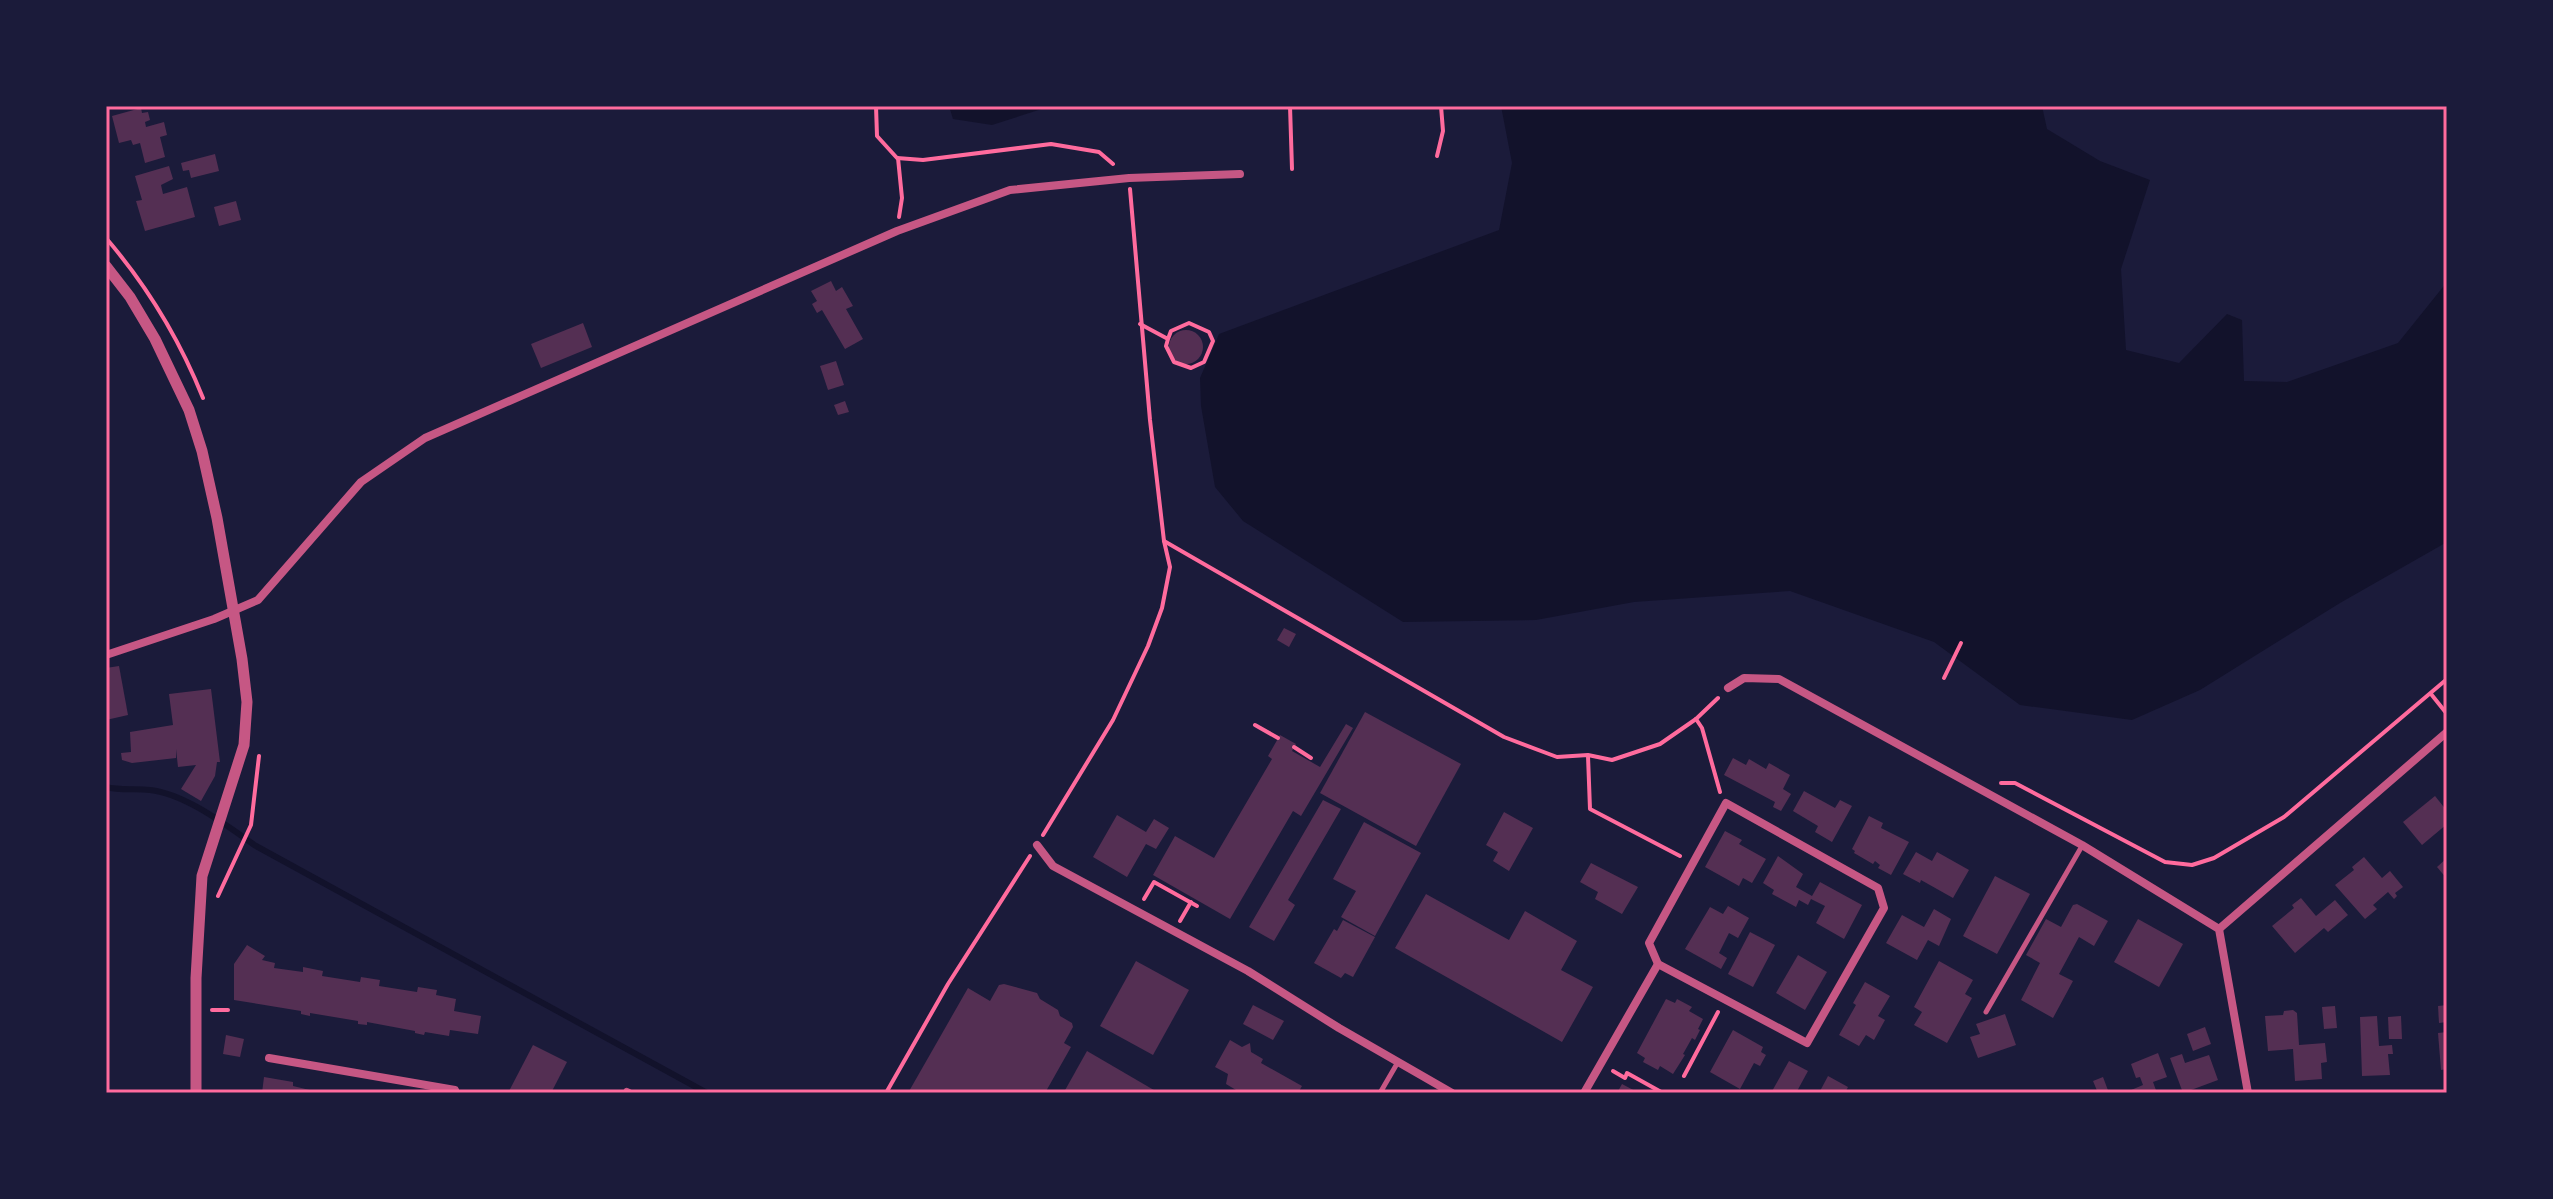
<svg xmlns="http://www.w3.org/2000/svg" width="2553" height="1199" font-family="'Nunito Sans',sans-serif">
	<rect width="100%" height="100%" fill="#1b1b3a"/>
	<g fill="#12122b">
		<polygon points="949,106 1051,106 992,125 953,119"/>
		<polygon points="1501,106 2042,106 2047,129 2100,161 2150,180 2121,269 2126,350 2179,363 2227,314 2242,320 2244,381 2287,382 2398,343 2447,282 2447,542 2340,603 2200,690 2132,720 2020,705 1934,642 1790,591 1634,602 1536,620 1403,622 1243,521 1215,487 1201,406 1200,378 1219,334 1499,230 1512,163"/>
	</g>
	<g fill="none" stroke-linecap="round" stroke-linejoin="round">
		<path stroke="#12122b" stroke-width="6" d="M106,787C121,791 135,788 150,790C186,794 227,826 256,846L707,1093"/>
	</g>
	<g fill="#542f53">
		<polygon points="141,108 142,113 148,112 150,120 145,122 146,127 164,122 167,135 160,137 165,157 145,163 140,143 133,145 131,140 119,143 112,116"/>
		<polygon points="215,154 219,171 191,178 189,170 183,171 181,163"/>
		<polygon points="169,166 173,179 161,185 163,194 187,187 195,217 145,231 136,201 142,200 135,176"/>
		<polygon points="236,201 241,220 219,226 214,207"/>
		<polygon points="831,281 836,291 842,287 853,306 846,309 863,339 845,349 822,310 817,313 812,304 817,301 811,291"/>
		<polygon points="583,323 592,347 541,368 531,344"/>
		<circle cx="1186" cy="347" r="17"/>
		<polygon points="836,361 844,385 828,390 820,366"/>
		<polygon points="845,401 849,412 838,415 834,405"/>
		<polygon points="1284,628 1296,634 1289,647 1277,640"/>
		<polygon points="119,666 128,715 106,720 106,668"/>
		<polygon points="211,689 220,762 217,762 215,776 201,801 181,789 196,765 178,767 176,749 176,758 132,763 122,760 121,753 131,752 130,732 173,725 169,694"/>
		<polygon points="1365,712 1461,764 1416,846 1320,793"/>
		<polygon points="1346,724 1353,728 1301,816 1293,811 1230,919 1153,875 1175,836 1214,858 1272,759 1268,756 1280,735 1296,744 1292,751 1320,767"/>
		<polygon points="1733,758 1746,765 1749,759 1766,769 1769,763 1790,775 1783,789 1791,794 1781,811 1773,807 1775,802 1724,775"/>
		<polygon points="1804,791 1835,808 1840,800 1852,806 1832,842 1815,832 1818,826 1793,811"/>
		<polygon points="2435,796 2447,811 2447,824 2422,845 2403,822"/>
		<polygon points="1323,800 1341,809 1288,900 1295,905 1274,941 1249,927"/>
		<polygon points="1504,812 1533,828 1509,871 1493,861 1498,852 1486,845"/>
		<polygon points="1117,815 1146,832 1154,819 1169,828 1156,849 1146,844 1127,877 1093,857"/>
		<polygon points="1869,816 1883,823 1881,828 1909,842 1891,875 1878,868 1880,865 1875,861 1873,864 1854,853 1855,851 1852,849"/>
		<polygon points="1364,822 1421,853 1375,936 1341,917 1356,891 1333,879"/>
		<polygon points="1725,831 1742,840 1739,844 1766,859 1752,883 1743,878 1739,886 1705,867"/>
		<polygon points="1916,852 1932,861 1937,852 1969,870 1953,898 1921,880 1920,883 1903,874"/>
		<polygon points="1778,856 1803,874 1796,887 1812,896 1820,882 1862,905 1844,939 1816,923 1825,906 1811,899 1808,905 1799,900 1796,907 1772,894 1774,890 1763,883"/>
		<polygon points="2364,857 2382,878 2390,871 2403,887 2395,893 2397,896 2394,899 2388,892 2373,905 2377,909 2365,919 2335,885 2354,870 2352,867"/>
		<polygon points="2447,858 2447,879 2437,867"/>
		<polygon points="1591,863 1638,887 1622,914 1595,899 1598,892 1580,882"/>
		<polygon points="1995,876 2030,894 1997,954 1963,936"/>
		<polygon points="1426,894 1509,940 1525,911 1577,941 1561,970 1593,987 1562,1042 1395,948"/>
		<polygon points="2301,898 2316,916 2335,900 2348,915 2328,932 2324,928 2295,953 2272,926 2294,908 2292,905"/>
		<polygon points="2077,904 2108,921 2094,946 2079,937 2059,974 2073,981 2053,1018 2021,1000 2040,963 2026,955 2046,919 2061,927 2073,905"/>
		<polygon points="1728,906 1749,918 1738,938 1729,933 1719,953 1727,958 1721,969 1685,949 1710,907 1723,914"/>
		<polygon points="1934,909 1951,919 1939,946 1928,940 1917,960 1886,943 1902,915 1924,927"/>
		<polygon points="2138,919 2183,944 2159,987 2114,962"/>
		<polygon points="1343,920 1375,937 1353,977 1345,973 1341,978 1314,963 1334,929 1337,931"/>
		<polygon points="1750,932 1775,945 1753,987 1728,974"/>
		<polygon points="247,945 265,956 262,960 275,963 274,968 303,972 303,967 323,971 322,976 360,982 361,977 380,980 379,986 417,992 418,987 437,990 436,995 456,999 454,1011 481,1016 478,1034 450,1030 449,1036 425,1032 424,1035 415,1033 415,1031 367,1022 367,1025 358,1024 358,1021 310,1013 310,1016 301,1014 301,1011 234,1000 234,964"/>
		<polygon points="1798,955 1827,972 1805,1010 1776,993"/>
		<polygon points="1136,961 1189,990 1153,1055 1100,1026"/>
		<polygon points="1939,961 1973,980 1965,994 1972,998 1947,1043 1914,1025 1922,1012 1914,1007"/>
		<polygon points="1865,982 1890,996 1878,1016 1885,1020 1874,1040 1866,1035 1859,1046 1839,1035 1856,1005 1853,1003"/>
		<polygon points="1004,984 1037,993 1040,999 1058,1010 1060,1016 1072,1023 1073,1027 1064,1043 1071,1047 1045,1093 908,1093 968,988 990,1001 999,985"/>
		<polygon points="1666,999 1675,1003 1677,999 1692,1007 1689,1011 1703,1019 1698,1029 1700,1030 1695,1040 1692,1038 1683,1054 1685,1055 1673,1074 1660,1066 1658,1070 1643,1062 1645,1058 1637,1053"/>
		<polygon points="1253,1005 1284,1021 1273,1040 1243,1024"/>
		<polygon points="2447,1005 2447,1022 2439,1023 2438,1006"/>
		<polygon points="2335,1006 2337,1028 2324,1029 2322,1007"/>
		<polygon points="2293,1010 2297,1013 2299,1045 2325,1043 2327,1062 2321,1063 2322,1079 2295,1081 2293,1049 2268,1051 2265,1016 2283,1015 2284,1011"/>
		<polygon points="2005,1014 2016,1045 1978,1058 1970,1037 1980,1034 1976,1024"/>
		<polygon points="2377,1016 2379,1046 2392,1045 2393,1054 2388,1054 2390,1075 2362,1076 2360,1017"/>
		<polygon points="2401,1016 2402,1039 2389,1039 2388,1017"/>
		<polygon points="2205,1027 2211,1044 2193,1051 2187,1034"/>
		<polygon points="1733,1030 1763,1047 1761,1052 1766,1055 1760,1066 1754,1063 1740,1089 1710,1072"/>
		<polygon points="2447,1032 2447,1069 2441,1070 2438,1033"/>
		<polygon points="226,1035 244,1039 240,1057 223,1054"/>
		<polygon points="1230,1040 1242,1047 1250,1043 1251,1052 1263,1059 1261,1063 1302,1086 1298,1093 1241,1093 1226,1084 1228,1074 1215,1067"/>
		<polygon points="533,1045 567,1062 551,1093 508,1093"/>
		<polygon points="1087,1051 1159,1093 1064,1092"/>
		<polygon points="2158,1053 2167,1077 2153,1082 2157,1093 2124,1093 2143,1085 2140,1077 2136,1078 2131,1064"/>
		<polygon points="2182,1054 2185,1063 2209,1055 2218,1080 2183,1093 2170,1058"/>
		<polygon points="1789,1061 1808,1071 1796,1093 1771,1093"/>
		<polygon points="1828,1076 1848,1087 1845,1093 1819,1093"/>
		<polygon points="264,1077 293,1082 293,1086 322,1093 262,1093"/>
		<polygon points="2103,1077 2109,1093 2098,1093 2093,1081"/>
		<polygon points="1622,1084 1639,1093 1617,1093"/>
	</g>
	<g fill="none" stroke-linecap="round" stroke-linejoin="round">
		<g stroke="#ff6b9d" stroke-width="4">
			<polyline points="876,106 877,136 897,158 923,160 1051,144 1099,152 1113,164"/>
			<polyline points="1290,106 1292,169"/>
			<polyline points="1437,156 1443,131 1441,106"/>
			<polyline points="898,158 902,198 899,217"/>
			<path d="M106,238C148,287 179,338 203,398"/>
			<polyline points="1140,324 1168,339 1171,331 1189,323 1209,332 1213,341 1204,362 1191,368 1174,362 1166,346 1168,339"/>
			<polyline points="1164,541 1504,737 1557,757 1588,755 1612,760 1660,744 1696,719 1718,698"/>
			<polyline points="1944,678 1961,643"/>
			<polyline points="2431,694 2447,714"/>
			<polyline points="1696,719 1702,728 1720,792"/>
			<polyline points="1255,725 1278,738"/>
			<polyline points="1294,747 1311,758"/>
			<polyline points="1588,756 1590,809 1680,856"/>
			<polyline points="2001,783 2015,783 2165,862 2192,865 2214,858 2284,817 2447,679"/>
			<polyline points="1043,835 1113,720 1148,646 1162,608 1170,567 1164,541 1150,420 1130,189"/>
			<polyline points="218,896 251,825 259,756"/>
			<polyline points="1144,899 1154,882 1197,906"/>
			<polyline points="1180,921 1191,902"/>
			<polyline points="212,1010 228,1010"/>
			<polyline points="1613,1071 1625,1078 1627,1073 1663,1093"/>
			<polyline points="1684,1076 1718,1012"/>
			<polyline points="886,1093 948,984 1030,856"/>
		</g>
		<g stroke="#c65784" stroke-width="5">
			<polyline points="1986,1012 2082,846"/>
			<polyline points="1380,1093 1398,1062"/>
		</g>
		<g stroke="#c65784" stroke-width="8">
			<polyline points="106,655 214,619 258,600 361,482 425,438 897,231 1010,190 1129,178 1240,174"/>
			<polyline points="1728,688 1744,678 1779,679 2082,845 2219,929 2248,1093"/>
			<polygon points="1726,803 1878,888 1884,908 1807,1043 1658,964 1649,943"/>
			<polyline points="1037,845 1053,866 1248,971 1339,1028 1452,1093"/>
			<polyline points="2219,929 2447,732"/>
			<polyline points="269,1058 455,1090 456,1093"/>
			<polyline points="627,1092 629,1093"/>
			<polyline points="1584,1093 1658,964"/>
		</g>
		<polyline stroke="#c65784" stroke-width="11" points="106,266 130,297 155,339 189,410 202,451 217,518 242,659 247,702 244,745 202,876 196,978 196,1093"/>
	</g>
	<rect width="2553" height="1199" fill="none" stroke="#1b1b3a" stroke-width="216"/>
	<rect x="108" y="108" width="2337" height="983" fill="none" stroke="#ff6b9d" stroke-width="3"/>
</svg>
